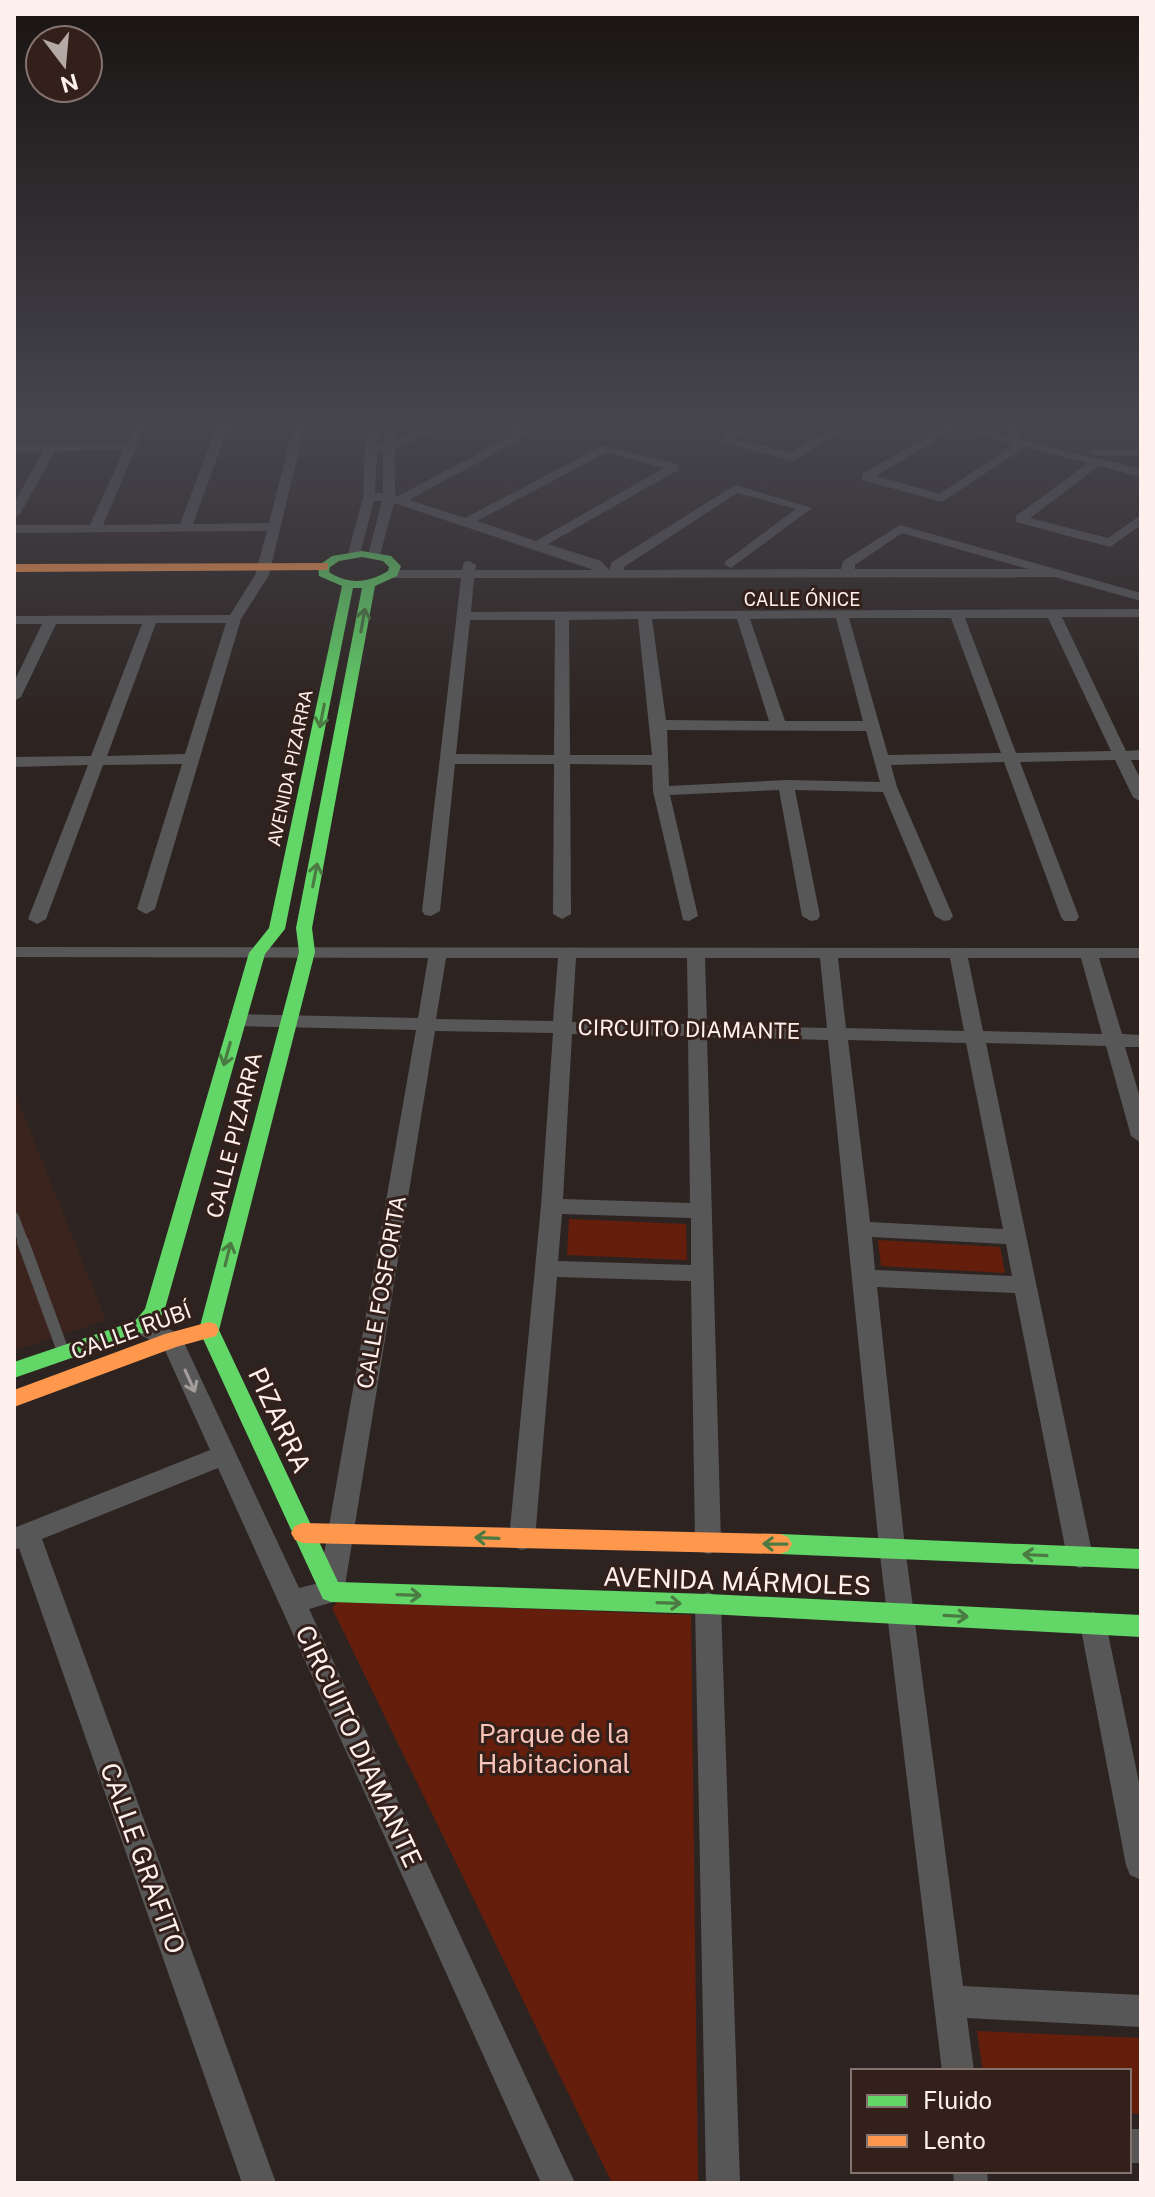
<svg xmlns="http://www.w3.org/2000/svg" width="1155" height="2197" font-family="'Public Sans',sans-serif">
	<rect width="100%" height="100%" fill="#2d2421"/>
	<polygon fill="#3c241e" points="14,1091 106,1320 14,1351"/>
	<g fill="#661e0c">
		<polygon points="569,1219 686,1224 687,1260 567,1255"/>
		<polygon points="878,1240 1000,1247 1005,1273 881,1266"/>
		<polygon points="337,1602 691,1615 698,2183 612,2183 332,1608"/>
		<polygon points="977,2031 1141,2038 1141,2114 1129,2113 1129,2071 983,2071"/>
	</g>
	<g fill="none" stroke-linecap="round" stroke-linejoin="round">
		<polyline stroke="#585758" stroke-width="10" points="14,1217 24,1244"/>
		<polyline stroke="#585758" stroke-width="12" points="23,1242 64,1354"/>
		<g fill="#585758" fill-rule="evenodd">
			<path d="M138,417H149L145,427L217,426L220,417H230L228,426H294L296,417H307L269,575L241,619L155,909L146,914L137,909L182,764L103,765L46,919L37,924L28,919L88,765L14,767V757L91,756L142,624H56L21,697L14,701V682L42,624H14V616L230,615L255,575L267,531L14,533V525H90L124,450L55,451L20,514L14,518V503L43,451H14V445L127,443ZM292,432L269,523L193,524L226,433ZM142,433H214L180,524L103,525ZM156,623H226L185,754L107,756Z"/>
			<path d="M372,417H383L377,444H384L389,417H400L396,440L448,417H464L395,449V495L398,496L517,433L474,417H492L531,430V434L409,500L465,518L602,446L678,464V470L548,544L601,561L609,570L612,562L735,485L812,508L731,568L724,564L726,561L796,509L737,493L624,567V570L841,569L843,561L900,525L1141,593V601L1055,577L474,578L471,612L1141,609V617H1062L1126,751L1141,750V760H1131L1141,780V802L1133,797L1115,760L1020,762L1079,917L1076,921H1064L1061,917L1004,762L891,765L897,787L953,916L950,920L944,921L935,916L883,792L795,790L820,916L817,920L811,921L802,916L779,790L670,795L698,916L689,921L683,920L653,791L652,765L570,764L571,914L562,919L553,914L554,764H455L440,911L431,916L425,915L422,911L461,578H392L385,574L392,570H462L464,562L469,561L476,565L475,570H594L394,503L380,555L369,558L368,555L382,501H374L360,554L349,557L348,554L363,497L365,447ZM377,449L383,450V493H375ZM607,452L664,468L536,541L477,521ZM902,533L1028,569H855V565ZM836,618L863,721H785L750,619ZM849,618H951L1001,753L888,755ZM965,618H1048L1111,751L1016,753ZM638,619L652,755H570L569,620ZM652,619H737L769,721L666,720ZM470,620H555L554,755L456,754ZM667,730L866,731L880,782L786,780L669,786Z"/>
			<polygon points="652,417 666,417 654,424 648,421"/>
			<polygon points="755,417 768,417 736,439 791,453 851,417 865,417 793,461 723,442 723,438"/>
			<path d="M913,417H933L1008,436V421L1002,417H1019V439L1141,469V477L1099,466L1030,518L1108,538L1141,515V525L1110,547L1016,522V516L1088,463L1025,447L942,502L862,480V474L943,427ZM954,429L1014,444L940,494L876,476Z"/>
			<polygon points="1093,450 1141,450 1141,456 1089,455 1089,451"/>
			<path d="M14,947L1141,948V958H1099L1122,1034L1141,1035V1047H1125L1141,1101V1143L1131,1136L1106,1046L986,1043L1093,1557L1089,1565L1080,1568L1071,1565L1067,1557L1015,1293L877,1287L905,1547L963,1986L1141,1995V2027L967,2018L974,2071H942L879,1547L828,1040L707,1037L721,1543L717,1551L708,1554L699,1551L695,1543L691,1281L557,1277L535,1539L531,1547L522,1550L513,1547L509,1539L541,1206L553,1033L435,1031L344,1592L340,1600L309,1609L575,2183H541L218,1468L42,1539L276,2183H242L19,1548L14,1550V1528L210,1450L163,1346L134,1332L131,1326L134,1320L142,1317L180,1334L299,1588L319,1583L416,1030L237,1026L228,1020L237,1014L418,1018L428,958L14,957ZM446,958H558L553,1021L436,1019ZM576,958H687L688,1024L572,1022ZM705,958H820L827,1028L707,1025ZM838,958H950L964,1031L846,1028ZM968,958H1081L1102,1034L983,1031ZM572,1034L688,1036L690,1203L563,1199ZM848,1040L966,1043L1003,1229L870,1222ZM562,1214L691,1218V1265L558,1261ZM872,1237L1006,1244L1012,1276L875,1270Z"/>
			<polygon points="708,1592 717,1596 721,1604 740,2183 706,2183 695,1604 699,1596"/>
			<polygon points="1093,1612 1102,1616 1106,1624 1141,1792 1141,1880 1130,1875 1126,1865 1080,1624 1084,1616"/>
			<rect x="1129" y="2129" width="12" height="34"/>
			<polygon points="953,2171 987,2171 988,2183 954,2183"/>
		</g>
		<g fill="#63d668" fill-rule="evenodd">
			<path d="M362,551L391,556L401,566L397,576L375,586L312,928L315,952L219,1330L338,1582L708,1594L1141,1615V1637L708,1614L331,1602L323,1599L199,1330L299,952L296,928L362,588H353L285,929L265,954L164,1312L149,1331L14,1378V1362L135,1321L145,1309L249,953L269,928L342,586L319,576L318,566L332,556ZM362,557L383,561L389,567L388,571C368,583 349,585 329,572L330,567L339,561Z"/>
			<polygon points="780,1534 1141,1549 1141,1569 780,1554 772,1551 768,1544 772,1537"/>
		</g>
		<g fill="#ff974d" fill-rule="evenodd">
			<polygon points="328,563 328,569 324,570 14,572 14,564"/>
			<polygon points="209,1322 216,1324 219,1330 216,1336 176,1347 14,1407 14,1390 165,1334"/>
			<polygon points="303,1523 780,1534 788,1537 792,1544 788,1551 780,1554 303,1543 295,1540 291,1533 295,1526"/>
		</g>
	</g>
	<defs><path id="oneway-shaft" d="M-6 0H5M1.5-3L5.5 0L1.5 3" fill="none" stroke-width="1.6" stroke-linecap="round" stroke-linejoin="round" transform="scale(2)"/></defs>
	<g stroke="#4b7b42">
		<use href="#oneway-shaft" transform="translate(363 620) rotate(-80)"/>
		<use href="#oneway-shaft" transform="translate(322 716) rotate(101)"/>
		<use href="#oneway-shaft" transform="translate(315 875) rotate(-79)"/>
		<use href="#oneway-shaft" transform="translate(227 1054) rotate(106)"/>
		<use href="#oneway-shaft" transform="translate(228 1254) rotate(-76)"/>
		<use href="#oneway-shaft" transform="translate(487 1538) rotate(-178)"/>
		<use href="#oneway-shaft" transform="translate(775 1544) rotate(-179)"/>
		<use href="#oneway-shaft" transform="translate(1035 1555) rotate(-177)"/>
		<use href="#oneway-shaft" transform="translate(409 1595) rotate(2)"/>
		<use href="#oneway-shaft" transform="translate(669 1603) rotate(2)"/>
		<use href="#oneway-shaft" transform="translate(956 1616) rotate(3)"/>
	</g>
	<use stroke="#a39c9b" href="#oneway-shaft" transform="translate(190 1381) rotate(66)"/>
	<linearGradient id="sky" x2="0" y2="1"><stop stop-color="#191412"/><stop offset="0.58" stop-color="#46454e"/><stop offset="1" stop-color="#46454e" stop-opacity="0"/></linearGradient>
	<rect width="1155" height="725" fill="url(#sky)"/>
	<g text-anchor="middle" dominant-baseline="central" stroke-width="6" stroke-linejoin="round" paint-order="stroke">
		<g font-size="18" fill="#fef1ed" stroke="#33201b">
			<text x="802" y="599">CALLE ÓNICE</text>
			<text transform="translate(290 768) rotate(-78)">AVENIDA PIZARRA</text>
		</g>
		<g font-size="22" fill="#fef1ed" stroke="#33201b">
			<text transform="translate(689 1029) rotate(1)">CIRCUITO DIAMANTE</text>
			<text transform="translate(234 1135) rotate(-76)">CALLE PIZARRA</text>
			<text transform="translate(381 1292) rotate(-80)">CALLE FOSFORITA</text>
			<text transform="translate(131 1331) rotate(-20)">CALLE RUBÍ</text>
		</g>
		<g font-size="26" fill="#fef1ed" stroke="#33201b">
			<text transform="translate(280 1420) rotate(65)">PIZARRA</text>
			<text transform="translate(737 1581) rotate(2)">AVENIDA MÁRMOLES</text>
			<text transform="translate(359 1746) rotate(65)">CIRCUITO DIAMANTE</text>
			<text transform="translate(143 1858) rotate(70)">CALLE GRAFITO</text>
		</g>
		<g font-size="26" fill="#f7c4b7" stroke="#33201b">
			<text x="554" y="1733">Parque de la<tspan x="554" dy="30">Habitacional</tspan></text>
		</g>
	</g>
	<rect width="1155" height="2197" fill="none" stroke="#fef1ed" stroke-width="32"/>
	<rect x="851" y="2069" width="280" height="104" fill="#33201b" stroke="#84746f" stroke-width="2"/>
	<rect x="867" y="2095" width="40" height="12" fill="#63d668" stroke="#84746f" stroke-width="2"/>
	<text x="923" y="2109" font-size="24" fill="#fef1ed">Fluido</text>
	<rect x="867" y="2135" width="40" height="12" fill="#ff974d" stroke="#84746f" stroke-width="2"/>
	<text x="923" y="2149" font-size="24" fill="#fef1ed">Lento</text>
	<g transform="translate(64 64) rotate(164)"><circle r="38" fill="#33201b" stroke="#84746f" stroke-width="2"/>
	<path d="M0-6L14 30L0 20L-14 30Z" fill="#b5a9a6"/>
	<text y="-12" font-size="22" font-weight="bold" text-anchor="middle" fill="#fef1ed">N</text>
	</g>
</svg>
